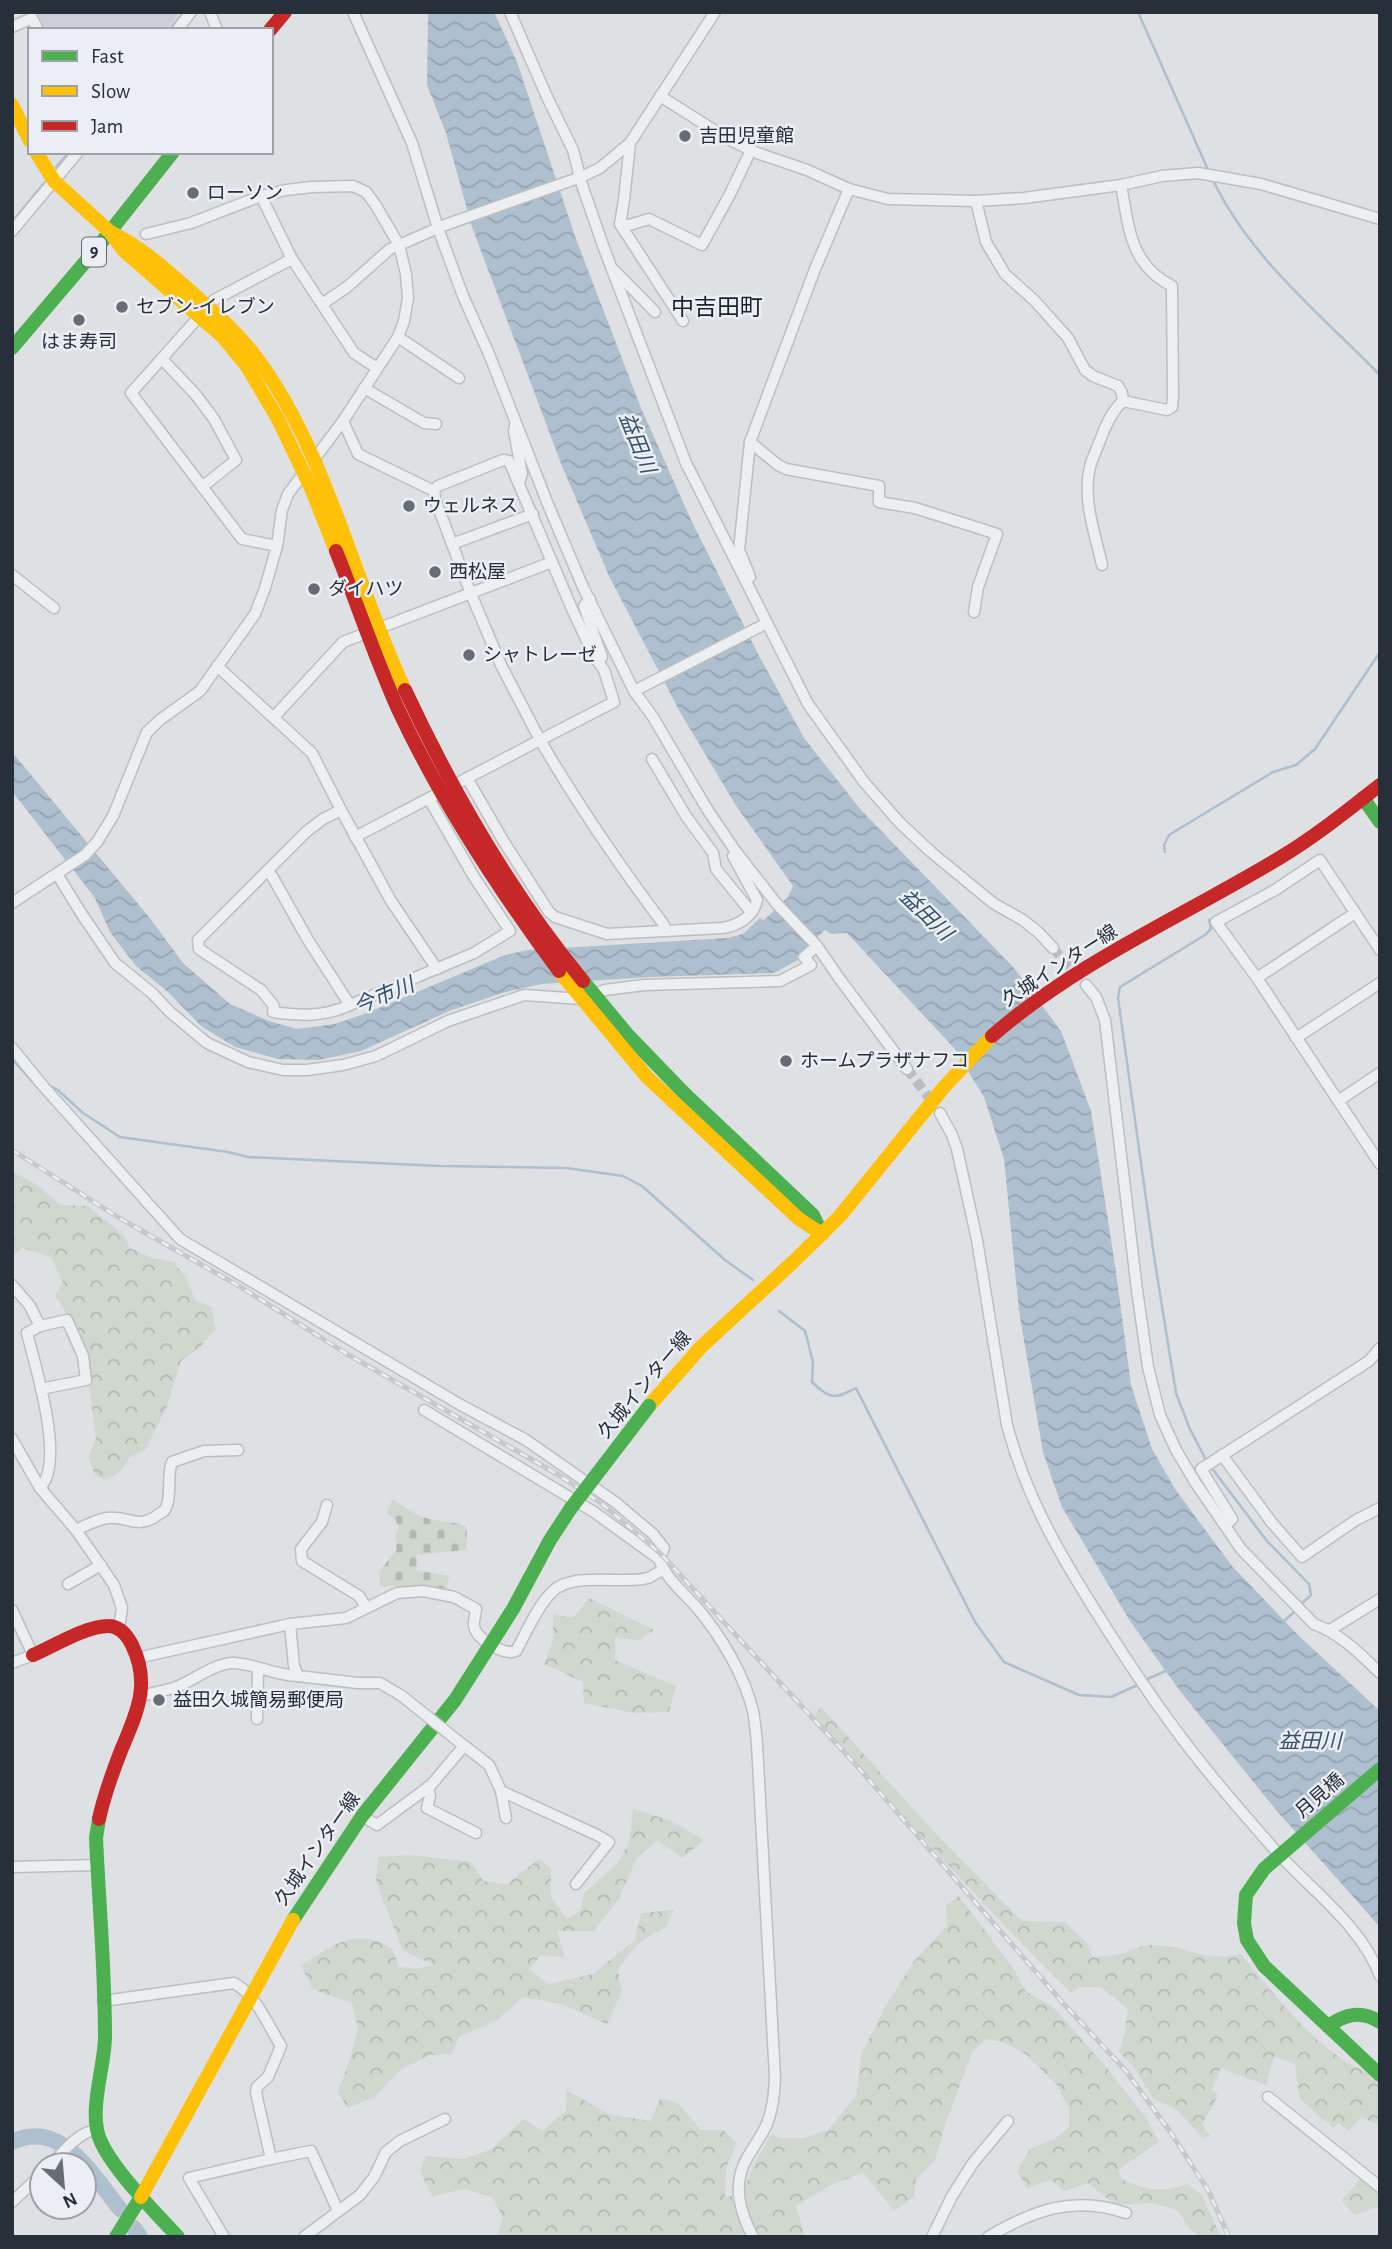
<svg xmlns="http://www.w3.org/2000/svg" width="1392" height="2249" font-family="'Alegreya Sans','Noto Sans JP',sans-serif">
	<defs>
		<pattern id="forest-crowns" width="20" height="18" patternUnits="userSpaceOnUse" patternTransform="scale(1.75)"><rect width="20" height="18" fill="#cfd7cf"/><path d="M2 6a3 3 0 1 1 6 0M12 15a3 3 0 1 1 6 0" fill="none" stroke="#b2b9b3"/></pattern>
		<pattern id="cemetery-stones" width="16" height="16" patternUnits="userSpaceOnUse" patternTransform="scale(1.75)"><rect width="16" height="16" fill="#cfd7cf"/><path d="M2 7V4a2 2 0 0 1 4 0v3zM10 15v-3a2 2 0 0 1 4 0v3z" fill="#b2b9b3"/></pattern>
		<pattern id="water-waves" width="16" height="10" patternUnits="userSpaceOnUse" patternTransform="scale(1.75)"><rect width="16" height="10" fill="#aebfcd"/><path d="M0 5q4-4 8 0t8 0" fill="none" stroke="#96a4b1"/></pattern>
	</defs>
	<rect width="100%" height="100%" fill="#dee0e3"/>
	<polygon fill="#ccd0d6" points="37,12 181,12 166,30 44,30"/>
	<g fill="url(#forest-crowns)">
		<polygon points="12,1171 37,1185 61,1205 88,1206 123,1235 130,1248 152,1258 174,1262 186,1278 195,1300 211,1307 216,1328 200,1347 181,1361 166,1409 146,1449 130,1457 120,1472 105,1480 95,1475 88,1457 96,1439 85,1356 69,1317 55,1296 63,1282 51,1257 22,1248 12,1256"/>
		<polygon points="589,1598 654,1630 639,1640 615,1638 615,1660 676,1686 669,1712 634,1713 584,1703 583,1682 544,1664 553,1640 553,1614 573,1618"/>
		<path d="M821,1707L937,1835L1022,1921L1064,1922L1086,1942L1093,1957C1101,1956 1111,1956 1120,1954C1135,1951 1138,1944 1156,1945C1189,1946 1204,1963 1241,1954C1271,1991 1331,2070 1380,2074V2128L1375,2123L1361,2117L1349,2131L1339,2123L1333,2128L1300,2099L1295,2064L1274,2056L1266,2085L1221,2068L1212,2089L1218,2096L1202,2124L1210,2136L1203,2138L1176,2109L1154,2099L1134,2068L1119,2052L1125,2030L1128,2009L1101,1987H1081L1071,1993C981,1905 898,1810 814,1716Z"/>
		<path d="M633,1809L669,1820L704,1840L682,1858L658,1840L637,1858L618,1900L594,1931H557L565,1958L541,1955L529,1969L549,1984L593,1974L635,1940L641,1913L674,1910L666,1927C641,1939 632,1947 618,1971L622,1992L607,2024L561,2004L523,1997L497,2020L459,2037L452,2054L430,2055L401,2069L374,2097L348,2108L338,2092L349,2062L358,2029L352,2003L312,1989L301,1965C335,1945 353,1926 392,1948L399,1967L416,1969L434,1965L403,1951L376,1882L378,1857L413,1855L471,1862L483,1881L507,1884L539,1859L551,1868V1897L567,1919L580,1911L585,1892L617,1864L629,1843Z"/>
		<path d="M959,1896L1013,1968L1026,1992L1053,2007L1107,2068L1146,2118L1159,2142L1118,2170L1122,2179C1147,2191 1161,2193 1187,2184L1202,2195L1221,2237H1200L1191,2230L1177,2210L1153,2203L1116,2205L1088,2183L1065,2191L1051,2180L1027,2188L1017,2171L1030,2149L1056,2138L1069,2127V2109L1057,2085L1027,2055L1004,2042L986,2039L972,2052L945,2125L935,2160L916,2179L914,2197L894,2211L864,2173L833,2184L796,2206L805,2237H497L503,2217L492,2197L465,2189L432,2196L420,2171L426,2156L463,2159L490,2150L524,2119L542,2131L566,2111L567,2090L608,2114L651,2121L660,2098L678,2103L701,2130H723L737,2143L726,2168L725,2198L743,2192L753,2167L771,2134L780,2138H804L828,2130L856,2096L861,2055L885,2007L915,1960L947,1926L946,1905Z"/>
		<polygon points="1361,2178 1380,2192 1380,2211 1377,2207 1355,2215 1341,2201"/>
	</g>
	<path fill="url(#cemetery-stones)" d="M392,1500C404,1505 413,1514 426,1518C439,1522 452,1521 465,1526L467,1531L466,1550L417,1555L416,1570L449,1576L447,1589L420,1586H380L379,1572L397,1549L395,1536L399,1528L395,1519L387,1513Z"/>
	<polygon fill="url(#water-waves)" points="428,12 494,12 517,62 576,239 641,408 691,520 758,654 804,738 861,810 1014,968 1061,1031 1091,1111 1116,1272 1131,1385 1152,1449 1175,1489 1232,1566 1299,1636 1380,1711 1380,1927 1276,1810 1180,1691 1130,1621 1062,1507 1043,1452 1019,1311 1004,1159 984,1097 954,1048 847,933 831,934 825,930 797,956 798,960 774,973 650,977 541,984 502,993 449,1011 361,1051 318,1060 278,1059 235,1047 201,1026 168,992 136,966 110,932 95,898 12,791 12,752 149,917 183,963 230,1004 269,1021 297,1029 335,1024 367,1013 505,955 528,950 727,938 743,934 760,918 764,920 788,897 793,886 735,804 680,712 609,576 562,466 472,227 446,133 427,85"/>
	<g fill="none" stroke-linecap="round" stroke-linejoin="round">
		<g stroke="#aebfcd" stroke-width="2.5">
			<polyline points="1138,12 1209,172"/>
			<polyline points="169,30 184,12"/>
			<polyline points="56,167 69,152"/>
			<path d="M1212,178C1249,257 1320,314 1380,375"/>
			<polyline points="12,222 45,182"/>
			<polyline points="1165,852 1164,845 1169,835 1273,772 1296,765 1315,749 1380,652"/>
			<polyline points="12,1059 38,1088 41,1087"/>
			<polyline points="48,1085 58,1090 83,1113 120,1137 228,1152 248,1157 440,1166 566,1168 623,1176 642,1186 725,1260 753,1280"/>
			<path d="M779,1311L805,1331L813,1362L812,1382C830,1400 835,1399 856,1388L975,1622L1004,1662L1079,1695L1111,1697L1140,1684"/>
			<polyline points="1207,1462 1189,1427 1176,1393 1155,1263 1118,998 1120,987 1205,935 1211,929 1209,920"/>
			<polyline points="1211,1467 1267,1541 1309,1584 1311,1595 1300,1605"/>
			<polyline points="1283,1622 1296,1610"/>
			<polyline points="1145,1680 1168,1670"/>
		</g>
		<g stroke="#aebfcd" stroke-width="16">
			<path d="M12,2142C62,2118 93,2176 120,2209"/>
			<polyline points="134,2228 140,2237"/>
		</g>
		<g stroke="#b9bdc1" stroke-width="10" stroke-dasharray="10 5" stroke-linecap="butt">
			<polyline points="1053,948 1086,985"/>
			<polyline points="907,1069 934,1104"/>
		</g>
		<defs>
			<g id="street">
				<polyline points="210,12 217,30"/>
				<polyline points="353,12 412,143 438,228 463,296 489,354 549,507 583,587 634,691 767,623"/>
				<polyline points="510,12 547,97 573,150 582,185 605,251 686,463 808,704 864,782 899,822 931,852 993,903 1023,920 1039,933 1053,948"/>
				<polyline points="12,27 32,18 38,30"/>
				<polyline points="177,30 191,12"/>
				<polyline points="660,96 728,139 757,153 807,170 849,189 888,199 976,201 1024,198 1121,185 1162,176 1198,173 1261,184 1380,219"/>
				<polyline points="630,143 624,200 620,224 683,321"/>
				<polyline points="261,196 292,259 354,353 377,368"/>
				<path d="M976,201L986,242L1005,274L1035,301L1068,338L1085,370L1093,376L1118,386L1122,393L1123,401L1167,410L1172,407L1173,397L1172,286C1129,264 1129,226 1121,185"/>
				<polyline points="620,224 629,225 649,219 702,245 729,196 751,150"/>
				<polyline points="12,231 78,152"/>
				<polyline points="614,270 655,312"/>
				<polyline points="322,304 347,287 390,249 445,225 581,177 600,168 630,143 715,12"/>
				<polyline points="398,337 459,378"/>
				<polyline points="162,359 196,395 214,419 236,460 202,487"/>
				<polyline points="364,388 424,423 436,424"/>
				<polyline points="515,425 514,431 522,474 519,482"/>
				<polyline points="750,442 778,465 786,469 879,486 879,502 915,508 997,534 978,587 974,612"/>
				<polyline points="434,490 435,499 471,594 501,665 540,740 614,702 604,670 594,656 572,609 552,562"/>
				<polyline points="452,544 533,514"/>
				<polyline points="277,546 242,539 131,393 214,300 292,259"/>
				<path d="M1102,565C1095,533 1081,497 1091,463C1094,455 1098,446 1101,438C1106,424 1112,411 1123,401"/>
				<polyline points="12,575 54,608"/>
				<polyline points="750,577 739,550 750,442 815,269 849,189"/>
				<polyline points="590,599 584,606 602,657 598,661"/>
				<polyline points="217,666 312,753 341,810 391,901 437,969"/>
				<polyline points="634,691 653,717 707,809 734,849 776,903 817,946 839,978 907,1069"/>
				<polyline points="274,717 343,642 552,562 509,461 503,460 438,486 434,490 430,489 358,454 343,421"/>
				<polyline points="652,759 686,816 713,853 716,869 751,912"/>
				<path d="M467,778L504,842L549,912L555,917L607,934L722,928C737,926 754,917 757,900L733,856"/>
				<path d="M341,810L323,819L306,832L198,940L199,949L261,990L274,1006L273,1012C301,1016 324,1017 350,1005"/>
				<path d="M355,837L540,740C578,805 619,865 664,925L665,931"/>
				<polyline points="267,871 272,876 308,940 350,1005 474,953 510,931 474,877 429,799"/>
				<polyline points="57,874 81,913 115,963 152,993 170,1012 207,1043 248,1062 283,1070 307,1070 343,1065 376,1056 448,1021 524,995 581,999 605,990 644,985 780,981 811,965 804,957 817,946"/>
				<polyline points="12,903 85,855 97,842 113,816 147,732 161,719 200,691 255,614 265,588 277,546 282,510 288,494 343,421 398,337 404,321 408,298 406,274 399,245 375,204 366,192 353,186 312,187 286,190 261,196 191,223 146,234"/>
				<polyline points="1380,950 1320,860 1275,890 1216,922 1257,978 1380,1164"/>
				<polyline points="1257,978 1355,913"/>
				<path d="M1086,985L1096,997L1105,1020L1137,1290L1148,1367L1160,1415L1176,1450L1195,1482L1241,1549L1314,1624C1341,1634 1359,1653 1380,1673"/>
				<polyline points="1296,1038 1380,983"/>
				<path d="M12,1048L44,1087L180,1239L459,1404L526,1440L615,1502L653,1534L664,1548L659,1559C666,1579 685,1594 699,1610C722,1638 744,1675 753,1711C755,1722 756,1733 757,1744L775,2078C774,2094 773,2110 766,2126C760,2139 750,2151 744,2164C733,2189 741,2214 753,2237"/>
				<polyline points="1338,1101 1380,1073"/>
				<path d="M940,1113L952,1135L957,1149L977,1240L1007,1425C1025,1493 1056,1548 1093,1607C1128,1663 1164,1718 1206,1769C1226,1794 1247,1818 1268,1842C1304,1885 1360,1922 1380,1976"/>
				<path d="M12,1285L30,1306L40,1326L27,1333C35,1366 66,1462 40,1488"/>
				<polyline points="40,1326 67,1320 83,1356 86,1380 41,1389"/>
				<polyline points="424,1410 594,1512 659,1559"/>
				<polyline points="12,1439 40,1488 76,1530 114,1585 122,1608 119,1628"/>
				<polyline points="1222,1455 1272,1523 1302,1557 1356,1520 1380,1508"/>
				<polyline points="327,1505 322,1522 301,1549 302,1561 359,1596 366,1607"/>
				<polyline points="1225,1525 1232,1519 1201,1469 1369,1361 1380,1348"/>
				<path d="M76,1530C86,1525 96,1520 107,1518C127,1515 135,1529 155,1517C156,1516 162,1512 164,1511C173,1498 166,1477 172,1462L204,1451L238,1450"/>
				<polyline points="68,1584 101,1565"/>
				<polyline points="12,1610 33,1655 12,1663"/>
				<polyline points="290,1624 294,1666 298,1676 358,1683 380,1683 402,1696"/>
				<polyline points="1330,1630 1380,1599"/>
				<path d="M137,1658L290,1624L346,1618L397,1593L423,1591L454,1597L476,1609C476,1614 473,1621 474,1626C476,1639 504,1656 516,1651C526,1633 538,1605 553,1591C575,1571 623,1585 648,1578C653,1576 658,1572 663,1570"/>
				<path d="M142,1696C152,1693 163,1691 174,1688C191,1682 216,1662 234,1663C256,1664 273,1675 298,1676"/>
				<polyline points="257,1719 258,1668"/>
				<polyline points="458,1741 489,1765 501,1791 597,1835 609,1842 576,1884"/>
				<polyline points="428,1787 430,1796 427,1808 476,1833"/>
				<polyline points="501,1791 506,1818"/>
				<polyline points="362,1816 377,1825 431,1785 464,1746"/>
				<polyline points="12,1867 97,1865"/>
				<path d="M103,2001L234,1983C256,1995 268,2025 281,2046L268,2077L257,2087L256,2093L271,2159L189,2178L224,2237"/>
				<polyline points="1268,2097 1380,2187"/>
				<polyline points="271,2159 311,2151 338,2211"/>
				<path d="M51,2165C65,2150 76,2134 97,2129"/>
				<polyline points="12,2202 42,2174"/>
				<polyline points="304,2237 360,2195 374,2177 386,2152 400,2141 445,2119"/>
				<polyline points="932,2237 952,2196 973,2163 1008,2121"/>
				<path d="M988,2237C1033,2210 1075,2195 1126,2213"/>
			</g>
		</defs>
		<use href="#street" stroke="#bcbec1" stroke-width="13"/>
		<use href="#street" stroke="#edeef0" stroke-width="10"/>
		<g stroke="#4caf50" stroke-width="14">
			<polyline points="12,348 97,248 173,152"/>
			<polyline points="1363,798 1380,822"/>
			<polyline points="583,981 627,1034 685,1094 813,1215 822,1234"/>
			<polyline points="1380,1769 1264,1869 1246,1895 1244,1923 1247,1940 1264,1966 1380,2075"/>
			<path d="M99,1819L96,1838C99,1904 105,1970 105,2036C105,2068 87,2112 101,2142C115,2172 155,2212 178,2237"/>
			<polyline points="293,1920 362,1816 455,1700 513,1609 550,1540 571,1508"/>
			<path d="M1328,2026C1346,2014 1361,2010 1380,2022"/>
			<polyline points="116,2237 141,2197"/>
		</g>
		<g stroke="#ffc107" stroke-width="14">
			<polyline points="12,105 30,141"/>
			<polyline points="36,152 54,181 110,232 124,251 223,337 246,365 278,419 311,488 336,551"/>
			<path d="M112,233C141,247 164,268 188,289C212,310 237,332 256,357C327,452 354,583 405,690"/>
			<polyline points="559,971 647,1077 799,1219 822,1234"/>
			<polyline points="649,1406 701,1347 792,1263 840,1216 944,1087 992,1036"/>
			<polyline points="141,2197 293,1920"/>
		</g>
		<g stroke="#c62828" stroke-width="14">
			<polyline points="270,30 285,12"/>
			<path d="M336,551C357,603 375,658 398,709C441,801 499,890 559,971"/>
			<path d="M405,690C453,793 511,893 583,981"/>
			<path d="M992,1036C1078,961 1184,916 1281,857C1316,836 1348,810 1380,785"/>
			<path d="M33,1655C54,1646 86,1626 108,1626C120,1626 127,1635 132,1645C151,1684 137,1712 122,1748C113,1771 104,1795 99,1819"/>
		</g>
		<defs>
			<polyline id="rail" points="12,1150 121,1219 239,1286 347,1354 557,1474 601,1503 661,1554 856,1765 1062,2002 1126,2071 1171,2133 1208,2190 1229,2237"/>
		</defs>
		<use href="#rail" stroke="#c6c8cb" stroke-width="5"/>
		<use href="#rail" stroke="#ebeff3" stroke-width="2.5" stroke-dasharray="8" stroke-linecap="butt"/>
		<defs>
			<polyline id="street-bridge" points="402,1696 458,1741"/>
		</defs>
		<use href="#street-bridge" stroke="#bcbec1" stroke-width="13" stroke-linecap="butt"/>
		<use href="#street-bridge" stroke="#edeef0" stroke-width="10"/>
		<polyline stroke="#4caf50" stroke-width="14" points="571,1508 649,1406"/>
	</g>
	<g fill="#676d76" stroke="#ebeff3" stroke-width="2.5">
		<circle cx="685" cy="136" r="7"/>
		<circle cx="193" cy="193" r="7"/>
		<circle cx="122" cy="307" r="7"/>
		<circle cx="79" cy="320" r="7"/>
		<circle cx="409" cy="506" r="7"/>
		<circle cx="435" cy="572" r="7"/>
		<circle cx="314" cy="589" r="7"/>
		<circle cx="469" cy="655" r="7"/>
		<circle cx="786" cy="1061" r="7"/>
		<circle cx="159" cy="1700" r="7"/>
	</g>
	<g text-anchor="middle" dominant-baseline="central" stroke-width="5" stroke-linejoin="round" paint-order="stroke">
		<rect fill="#ebeff3" stroke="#626972" stroke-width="2" x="82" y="237.5" width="24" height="29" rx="5"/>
		<g font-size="18" font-weight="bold" fill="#272f3b">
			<text x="94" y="252">9</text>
		</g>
		<g font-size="19" fill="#272f3b" stroke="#ebeff3" text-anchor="start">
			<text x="699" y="136">吉田児童館</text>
			<text x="207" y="193">ローソン</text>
			<text x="136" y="307">セブン-イレブン</text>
			<text x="79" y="342" text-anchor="middle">はま寿司</text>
			<text x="423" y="506">ウェルネス</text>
			<text x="449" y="572">西松屋</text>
			<text x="328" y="589">ダイハツ</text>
			<text x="483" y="655">シャトレーゼ</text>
			<text x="800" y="1061">ホームプラザナフコ</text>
			<text x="173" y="1700">益田久城簡易郵便局</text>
		</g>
		<g font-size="19" fill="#272f3b" stroke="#ebeff3">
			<text transform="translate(1060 966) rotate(-33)">久城インター線</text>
			<text transform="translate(645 1385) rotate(-50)">久城インター線</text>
			<text transform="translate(1320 1796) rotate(-41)">月見橋</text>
			<text transform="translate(318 1849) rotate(-55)">久城インター線</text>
		</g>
		<g font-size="21" font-style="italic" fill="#34516c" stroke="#ebeff3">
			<text transform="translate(637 443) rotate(68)">益田川</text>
			<text transform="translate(926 915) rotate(44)">益田川</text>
			<text transform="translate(384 996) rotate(-23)">今市川</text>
			<text x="1310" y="1741">益田川</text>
		</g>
		<g font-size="23" fill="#19212b" stroke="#ebeff3">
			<text x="717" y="308">中吉田町</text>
		</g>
	</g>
	<rect width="1392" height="2249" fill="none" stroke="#272f3b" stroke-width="28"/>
	<rect x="28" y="28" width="245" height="126" fill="#ebeff3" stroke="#9da2a9" stroke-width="2"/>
	<rect x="42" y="51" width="35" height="10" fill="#4caf50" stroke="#9da2a9" stroke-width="2"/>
	<text x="91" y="63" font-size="21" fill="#272f3b">Fast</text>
	<rect x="42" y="86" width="35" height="10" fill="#ffc107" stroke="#9da2a9" stroke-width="2"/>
	<text x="91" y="98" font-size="21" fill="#272f3b">Slow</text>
	<rect x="42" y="121" width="35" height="10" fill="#c62828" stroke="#9da2a9" stroke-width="2"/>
	<text x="91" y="133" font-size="21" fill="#272f3b">Jam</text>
	<g transform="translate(63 2186) rotate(154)"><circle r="33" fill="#ebeff3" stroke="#9da2a9" stroke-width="2"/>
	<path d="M0-5L12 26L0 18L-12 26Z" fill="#676d76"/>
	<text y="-10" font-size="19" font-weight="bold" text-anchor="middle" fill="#272f3b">N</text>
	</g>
</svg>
